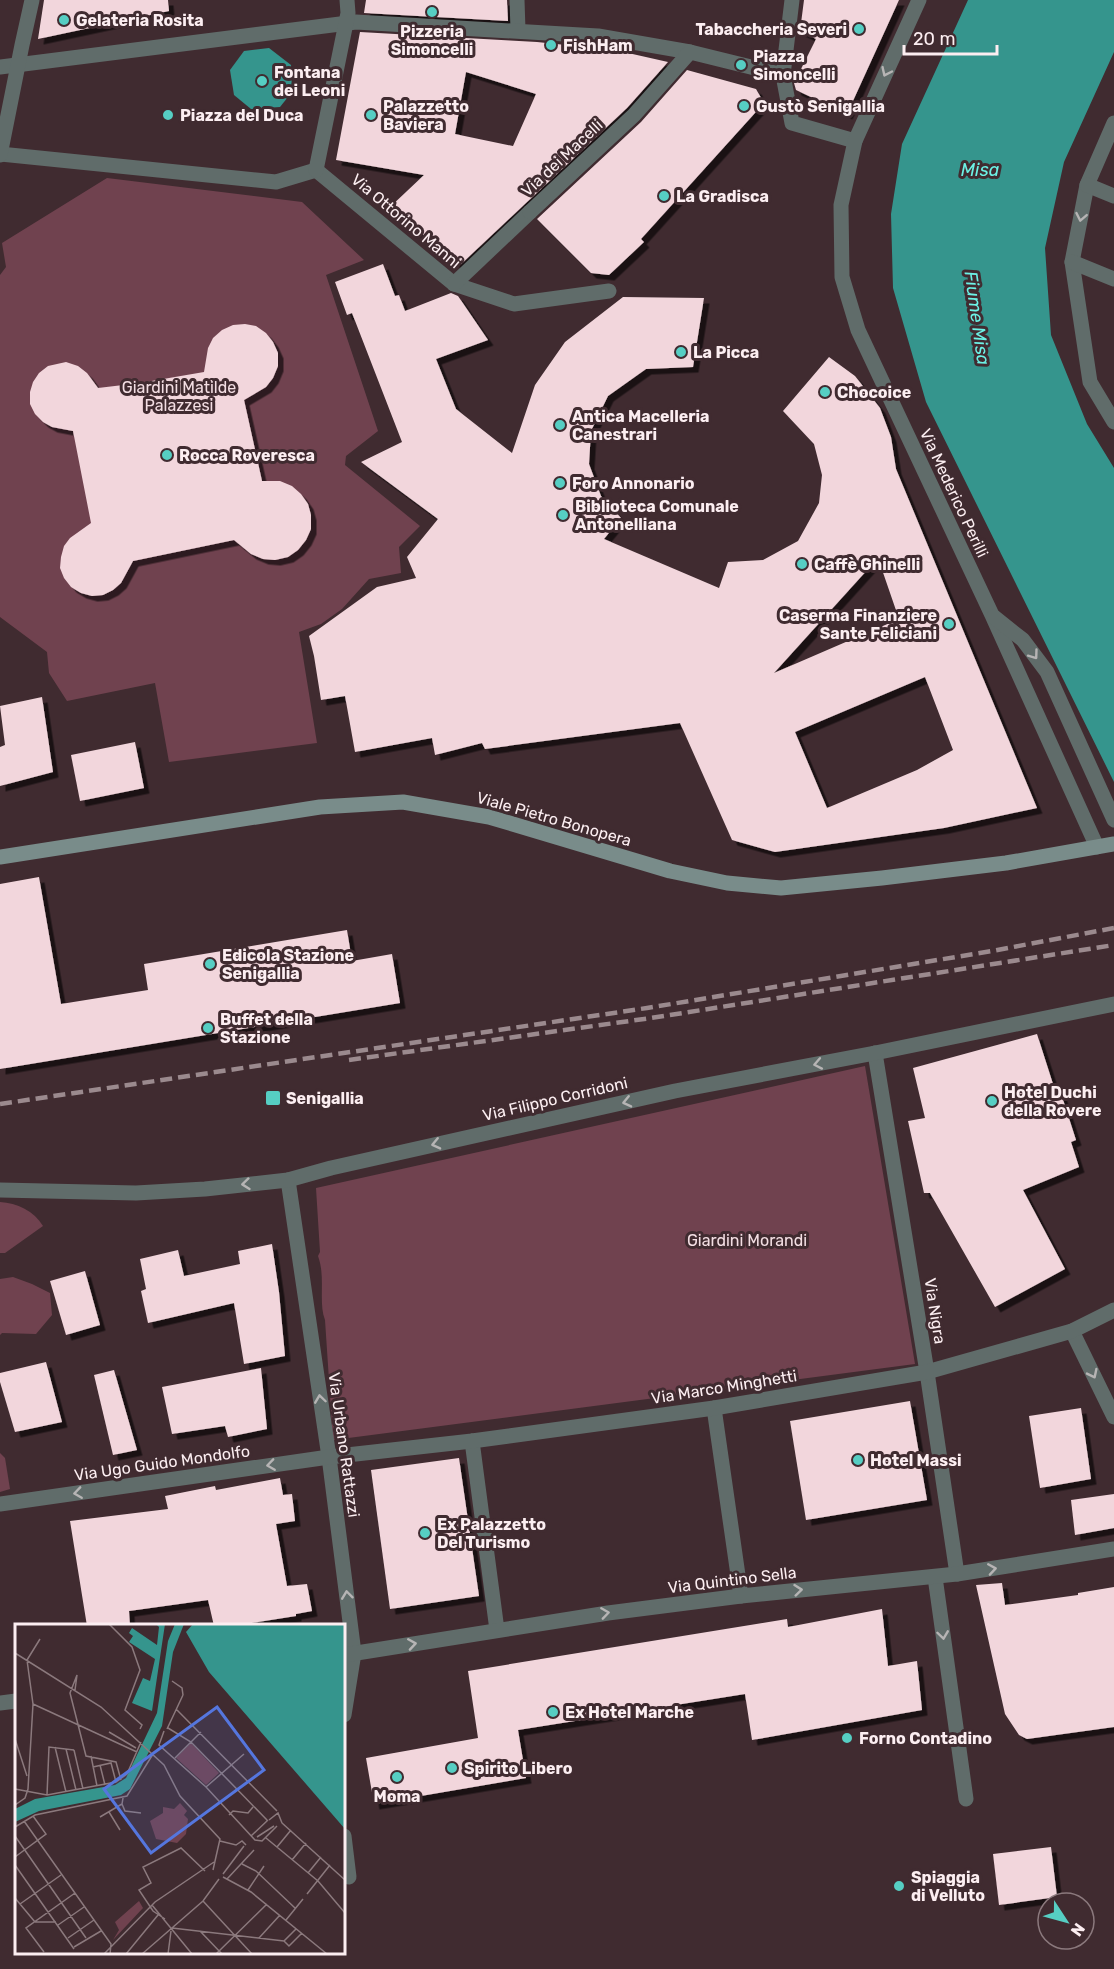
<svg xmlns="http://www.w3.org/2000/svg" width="1114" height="1969" font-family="Rubik,sans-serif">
	<defs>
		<filter id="shadow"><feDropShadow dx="5.5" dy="5.5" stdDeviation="0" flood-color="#0009"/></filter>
	</defs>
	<rect width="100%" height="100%" fill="#402b30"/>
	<g fill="#70424f">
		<polygon points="107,178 302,202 364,260 326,275 378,431 346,456 345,465 420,526 399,547 401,573 369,579 342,609 321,624 299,632 317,743 169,762 155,683 67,701 49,673 47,652 0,617 0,275 6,267 2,243"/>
		<path d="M865,1066L915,1364L333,1440L325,1320C318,1302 326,1277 318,1256L320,1252L316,1188Z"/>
		<path d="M0,1202C17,1203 34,1211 43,1226L5,1253H0Z"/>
		<polygon points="13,1277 32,1284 50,1293 52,1315 36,1334 2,1333 0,1335 0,1279"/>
		<polygon points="0,1453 5,1458 10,1489 0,1492"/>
	</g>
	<g fill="#35958d">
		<polygon points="968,0 1114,0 1114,52 1064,162 1045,248 1051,335 1087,424 1114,468 1114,782 926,402 893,288 891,214 902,144"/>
		<polygon points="269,48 291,65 292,92 280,107 251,109 234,95 230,70 244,51"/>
	</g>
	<g fill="#f2d6dc" fill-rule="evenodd" filter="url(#shadow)">
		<polygon points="44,0 168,0 169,11 38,39"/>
		<polygon points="366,0 507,0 508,21 364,13"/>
		<polygon points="804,0 899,0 847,114 796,90 794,83 816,39 800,31"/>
		<path d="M360,32L537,42L595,48L597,46L668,62L627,108L459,266L422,234L419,236L389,208L424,175L336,160ZM466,72L536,94L513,146L455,134Z"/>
		<polygon points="687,70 756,89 764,103 641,239 644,242 609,275 591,273 537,219 641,122"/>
		<path d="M383,264L395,296L399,295L405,311L451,293L458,296L488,340L436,359L456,409L512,453L535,385L565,342L623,297L704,298L693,367L646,369L608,396L591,431L589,464L601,496L621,518L604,539L719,588L728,562L763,560L798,541L819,503L822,475L814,444L783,411L829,357L855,376L880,408L891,437L896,469L1037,808L944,828L775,852L732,840L680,723L485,749L482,743L435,755L432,738L355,752L345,696L321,700L314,656L309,636L377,587L416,578L407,557L438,519L361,462L402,442L352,313L347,315L335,282ZM878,558L899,619L774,673ZM925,677L953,750L917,770L827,808L795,732Z"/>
		<polygon points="245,324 256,326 266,333 273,342 278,353 278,366 273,378 266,387 244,400 262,481 280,481 292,486 301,494 308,504 311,515 311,529 306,540 298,550 288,557 275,560 263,559 251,554 234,540 133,561 121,583 113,590 103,595 92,596 81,593 71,587 64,578 60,568 61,557 64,546 70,538 91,523 73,431 52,427 43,422 35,414 30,404 30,392 33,382 39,373 48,366 66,362 78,366 87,373 98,388 140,383 204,372 208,348 213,338 222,330 233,325"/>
		<polygon points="42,697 53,772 0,786 0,747 5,745 0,706"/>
		<polygon points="135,742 144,788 80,801 71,755"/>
		<polygon points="39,877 61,1004 148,990 144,964 347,930 352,961 392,954 400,1003 0,1069 0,884"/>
		<polygon points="1037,1034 1053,1084 1058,1084 1076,1140 1071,1142 1079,1167 1023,1190 1065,1269 995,1307 930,1193 924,1193 908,1121 925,1118 913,1068"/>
		<polygon points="272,1244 279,1292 285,1356 244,1364 234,1303 148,1323 141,1291 146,1289 140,1259 178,1250 184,1276 240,1264 238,1251"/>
		<polygon points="85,1271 100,1325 66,1335 50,1281"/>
		<polygon points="46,1362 62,1422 15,1432 0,1382 0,1373"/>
		<polygon points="261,1368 267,1429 228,1437 225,1426 172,1434 162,1387"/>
		<polygon points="114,1370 137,1450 113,1455 94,1375"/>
		<polygon points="910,1401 927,1500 806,1520 790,1421"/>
		<polygon points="1081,1408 1091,1479 1040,1488 1029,1416"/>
		<polygon points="459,1458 479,1596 390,1609 371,1470"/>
		<polygon points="280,1478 283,1495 292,1494 295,1521 276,1524 287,1586 307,1584 312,1611 296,1614 296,1616 233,1626 214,1626 208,1600 129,1611 130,1626 87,1626 70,1521 168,1509 165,1496 215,1486 216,1490"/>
		<polygon points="1114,1494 1114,1528 1075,1535 1071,1500"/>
		<polygon points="1002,1583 1005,1605 1078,1595 1078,1593 1114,1587 1114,1727 1027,1739 1019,1735 1005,1714 976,1585"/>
		<polygon points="882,1609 888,1666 917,1661 922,1710 752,1740 745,1694 518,1730 526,1778 374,1804 366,1758 478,1738 468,1671 787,1619 788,1627"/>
		<polygon points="1051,1847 1057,1897 999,1905 993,1854"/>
	</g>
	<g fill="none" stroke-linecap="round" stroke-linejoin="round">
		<g stroke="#606c6a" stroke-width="15">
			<polyline points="517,0 518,30"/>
			<polyline points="0,67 356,22 598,36 690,52"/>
			<polyline points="0,154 276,182 316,170"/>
			<polyline points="0,155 22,45 32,0"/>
			<polyline points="316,170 454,284 514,304 609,291"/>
			<polyline points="316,170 348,13 347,0"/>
			<polyline points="454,284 530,212"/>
		</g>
		<g stroke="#606c6a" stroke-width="15">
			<polyline points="792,0 783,75 792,123 855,141"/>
			<polyline points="919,0 855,141 841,205 842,277 858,330 992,615 1097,847"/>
			<polyline points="1114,123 1087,185 1072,262 1090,382 1114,422"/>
			<polyline points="1087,185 1114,196"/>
			<polyline points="530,212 634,115 690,52 783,75"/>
			<polyline points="1072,262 1114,279"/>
			<polyline points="994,617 1023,640 1047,672 1114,820"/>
			<polyline points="875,1053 927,1372 957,1574"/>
			<polyline points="288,1180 329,1457 354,1653 344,1715"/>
			<polyline points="0,1190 136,1193 205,1189 288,1180 331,1168 675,1091 875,1053 1114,1004"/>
			<polyline points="1072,1331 1114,1417"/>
			<polyline points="714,1408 741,1596"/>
			<polyline points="472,1441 497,1630"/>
			<polyline points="0,1504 329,1457 472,1441 714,1408 927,1372 1072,1331 1114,1310"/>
			<polyline points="935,1577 966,1799"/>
			<polyline points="344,1655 608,1613 741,1596 957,1574 1114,1549"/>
			<polyline points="0,1703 16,1701"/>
			<polyline points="344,1836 349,1877"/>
		</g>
		<polyline stroke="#798c8a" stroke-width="15" points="0,857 320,807 403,802 489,817 670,871 727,883 781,888 882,878 1006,863 1114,844"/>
		<g stroke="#9b8a8e" stroke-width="4.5" stroke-dasharray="12 6" stroke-linecap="butt">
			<polyline points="349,1060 651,1018 1114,945"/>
			<polyline points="0,1104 647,1008 992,951 1114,928"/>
		</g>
	</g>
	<defs><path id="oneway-chevron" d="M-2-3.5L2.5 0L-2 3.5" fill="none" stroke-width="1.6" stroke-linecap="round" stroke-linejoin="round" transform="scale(1.5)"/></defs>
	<g stroke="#b6b4b4">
		<use href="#oneway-chevron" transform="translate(886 72) rotate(115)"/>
		<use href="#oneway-chevron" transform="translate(1081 217) rotate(101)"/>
		<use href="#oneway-chevron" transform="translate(1034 655) rotate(54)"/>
		<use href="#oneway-chevron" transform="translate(818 1064) rotate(169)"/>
		<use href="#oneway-chevron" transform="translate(627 1102) rotate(167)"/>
		<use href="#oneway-chevron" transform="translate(436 1144) rotate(167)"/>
		<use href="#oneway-chevron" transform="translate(246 1184) rotate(174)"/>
		<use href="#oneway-chevron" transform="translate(1093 1374) rotate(64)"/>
		<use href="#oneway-chevron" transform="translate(320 1399) rotate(-98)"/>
		<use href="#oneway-chevron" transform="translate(271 1465) rotate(172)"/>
		<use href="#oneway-chevron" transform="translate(78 1493) rotate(172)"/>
		<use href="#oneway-chevron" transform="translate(992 1569) rotate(-9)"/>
		<use href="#oneway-chevron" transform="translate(798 1590) rotate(-6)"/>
		<use href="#oneway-chevron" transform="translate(347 1595) rotate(-97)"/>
		<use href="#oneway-chevron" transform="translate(605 1613) rotate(-8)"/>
		<use href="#oneway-chevron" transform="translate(943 1635) rotate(82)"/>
		<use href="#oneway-chevron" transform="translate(412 1644) rotate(-9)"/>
	</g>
	<g fill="#56cec3" stroke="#402b30" stroke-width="2">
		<circle cx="432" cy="12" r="6"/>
		<circle cx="64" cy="20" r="6"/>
		<circle cx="859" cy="29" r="6"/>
		<circle cx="551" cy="45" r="6"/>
		<circle cx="741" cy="65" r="6"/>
		<circle cx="262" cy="81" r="6"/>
		<circle cx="744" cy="106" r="6"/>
		<circle cx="168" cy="115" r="6"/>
		<circle cx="371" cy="115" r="6"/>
		<circle cx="664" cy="196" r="6"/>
		<circle cx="681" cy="352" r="6"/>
		<circle cx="825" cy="392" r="6"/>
		<circle cx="560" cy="425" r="6"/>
		<circle cx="167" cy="455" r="6"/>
		<circle cx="560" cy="483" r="6"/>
		<circle cx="563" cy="515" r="6"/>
		<circle cx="802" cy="564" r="6"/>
		<circle cx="949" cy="624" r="6"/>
		<circle cx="210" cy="964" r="6"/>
		<circle cx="208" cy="1028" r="6"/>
		<rect x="265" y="1090" width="16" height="16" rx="3"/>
		<circle cx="992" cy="1101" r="6"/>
		<circle cx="858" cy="1460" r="6"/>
		<circle cx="425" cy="1533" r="6"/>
		<circle cx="553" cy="1712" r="6"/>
		<circle cx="847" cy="1738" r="6"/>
		<circle cx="452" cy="1768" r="6"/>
		<circle cx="397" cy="1777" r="6"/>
		<circle cx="899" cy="1886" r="6"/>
	</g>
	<g text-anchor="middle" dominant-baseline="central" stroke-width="6" stroke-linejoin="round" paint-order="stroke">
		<g font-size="16" font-weight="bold" fill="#fceef1" stroke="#402b30" text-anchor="start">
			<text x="76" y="20">Gelateria Rosita</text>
			<text x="847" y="29" text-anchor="end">Tabaccheria Severi</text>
			<text x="432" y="31" text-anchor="middle">Pizzeria<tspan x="432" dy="18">Simoncelli</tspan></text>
			<text x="563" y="45">FishHam</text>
			<text x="753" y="56">Piazza<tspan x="753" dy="18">Simoncelli</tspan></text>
			<text x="274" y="72">Fontana<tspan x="274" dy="18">dei Leoni</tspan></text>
			<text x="383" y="106">Palazzetto<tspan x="383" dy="18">Baviera</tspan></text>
			<text x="756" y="106">Gustò Senigallia</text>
			<text x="180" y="115">Piazza del Duca</text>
			<text x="676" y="196">La Gradisca</text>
			<text x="693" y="352">La Picca</text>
			<text x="837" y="392">Chocoice</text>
			<text x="572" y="416">Antica Macelleria<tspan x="572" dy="18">Canestrari</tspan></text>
			<text x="179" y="455">Rocca Roveresca</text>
			<text x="572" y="483">Foro Annonario</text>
			<text x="575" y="506">Biblioteca Comunale<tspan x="575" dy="18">Antonelliana</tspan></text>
			<text x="814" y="564">Caffè Ghinelli</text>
			<text x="937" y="615" text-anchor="end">Caserma Finanziere<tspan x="937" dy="18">Sante Feliciani</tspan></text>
			<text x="222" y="955">Edicola Stazione<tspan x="222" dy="18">Senigallia</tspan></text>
			<text x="220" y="1019">Buffet della<tspan x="220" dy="18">Stazione</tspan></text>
			<text x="1004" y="1092">Hotel Duchi<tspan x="1004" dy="18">della Rovere</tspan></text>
			<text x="286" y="1098">Senigallia</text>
			<text x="870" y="1460">Hotel Massi</text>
			<text x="437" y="1524">Ex Palazzetto<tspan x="437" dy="18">Del Turismo</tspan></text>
			<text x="565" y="1712">Ex Hotel Marche</text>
			<text x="859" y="1738">Forno Contadino</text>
			<text x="464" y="1768">Spirito Libero</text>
			<text x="397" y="1796" text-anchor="middle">Moma</text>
			<text x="911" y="1877">Spiaggia<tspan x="911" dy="18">di Velluto</tspan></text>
		</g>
		<g font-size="16" fill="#fceef1" stroke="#402b30">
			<text transform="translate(562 158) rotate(-43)">Via dei Macelli</text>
			<text transform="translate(406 221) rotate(40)">Via Ottorino Manni</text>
			<text transform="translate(954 493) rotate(65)">Via Mederico Perilli</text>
			<text transform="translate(554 819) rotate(16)">Viale Pietro Bonopera</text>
			<text transform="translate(555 1099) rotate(-13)">Via Filippo Corridoni</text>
			<text transform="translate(935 1311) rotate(81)">Via Nigra</text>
			<text transform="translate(724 1387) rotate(-9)">Via Marco Minghetti</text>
			<text transform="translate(344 1445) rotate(82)">Via Urbano Rattazzi</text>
			<text transform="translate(162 1463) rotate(-8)">Via Ugo Guido Mondolfo</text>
			<text transform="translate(732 1580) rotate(-7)">Via Quintino Sella</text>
		</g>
		<g font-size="16" fill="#f3dee3" stroke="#402b30">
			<text x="179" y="387">Giardini Matilde<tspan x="179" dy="18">Palazzesi</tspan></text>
			<text x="747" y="1240">Giardini Morandi</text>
		</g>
		<g font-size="18" font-style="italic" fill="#6cf2e6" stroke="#402b30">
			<text x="980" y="170">Misa</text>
			<text transform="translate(977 318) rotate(82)">Fiume Misa</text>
		</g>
	</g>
	<g transform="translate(15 1624)">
		<rect width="330" height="330" fill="#402b30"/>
		<path d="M176,119L204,149L191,161L161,134ZM165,179L172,187L169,191L173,195L171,210L162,219L141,215L135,197L148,189V183L159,185ZM124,277L128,284L98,316L104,306L100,298Z" fill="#70424f"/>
		<path d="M141,0H150L137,87L117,79L128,54L135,57L140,35L114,18L118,12L114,9L117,4L142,21L144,3ZM160,0H169L158,28L147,102L115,165L106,171L24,187L0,198V185L20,175L100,161L111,154L142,89L153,17ZM178,0H330V205L194,48L171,8Z" fill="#35958d"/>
		<path fill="none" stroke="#8b797d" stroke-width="1.5" d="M94,0L117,23L125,46L110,86L127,101L125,105M0,11V46M0,29L86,83L149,141L165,172L205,215L198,246M157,57L167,64L168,71M60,66L62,51L55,69L71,132L101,138L106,156M18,80L122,128M161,85L262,187M153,104L176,118L252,196M152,105L168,71M149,107L144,121L191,163L240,216L247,217L262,202M94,108L121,124M0,115L12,152M40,123L51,168M51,125L61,166M59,126L68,165M76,132L82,162M160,134L186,108M85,141L90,161M78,143L96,139L101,158M191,163L229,130M0,165L32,171L101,158L112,150L126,118M32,171L34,123L59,126M107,180L110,187L126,189M0,181L10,174L13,165L18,80L12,36L25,15M94,188L105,206M214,191L218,187L233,189L238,183M85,193L107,180L108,174M254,196L263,189L267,199M9,197L96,320L95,330M267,199L330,256M0,203L20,191L112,172L138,130M0,212L71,314M236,212L253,196M242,213L259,202M251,214L303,257L330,289M205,217L221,221L227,217L231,221M262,223L276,206M0,233L31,210L18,192M277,236L291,219M227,240L241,247L280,284M0,241L59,325M293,249L306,233M208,250L229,222M208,253L236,268L312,330M212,255L239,226M233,266L249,242M292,270L315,241M0,274L20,298M188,277L237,330M5,280L46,251M137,281L177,330M150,295L138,287L124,266L136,259L128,243L166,224L190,247M271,296L288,275M20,298H41M43,301L69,283M157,304L269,317M281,305L269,317L274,322L287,309M185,307L207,330M53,314L79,296M244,314L265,291M59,323L86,307M29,328L11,304L60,269M89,330L140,278L199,238M111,330L143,291M127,330L188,277L204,255M153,330L156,307M201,330L252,280"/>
		<path fill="#5576de" fill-opacity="0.15" stroke="#5576de" stroke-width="3" d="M202,83L249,146L136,229L89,165Z"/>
		<rect width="330" height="330" fill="none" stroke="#fceef1" stroke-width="3"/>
	</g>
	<g transform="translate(1066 1921) rotate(126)"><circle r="28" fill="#402b30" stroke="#8b797d" stroke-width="1.5"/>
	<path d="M0-4.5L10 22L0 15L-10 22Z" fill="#56cec3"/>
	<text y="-9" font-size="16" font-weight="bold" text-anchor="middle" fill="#fceef1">N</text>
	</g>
	<path d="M904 45v9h93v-9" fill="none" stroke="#fceef1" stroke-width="3"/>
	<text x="913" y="45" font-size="18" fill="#fceef1" stroke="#402b30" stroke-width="4.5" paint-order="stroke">20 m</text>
</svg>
